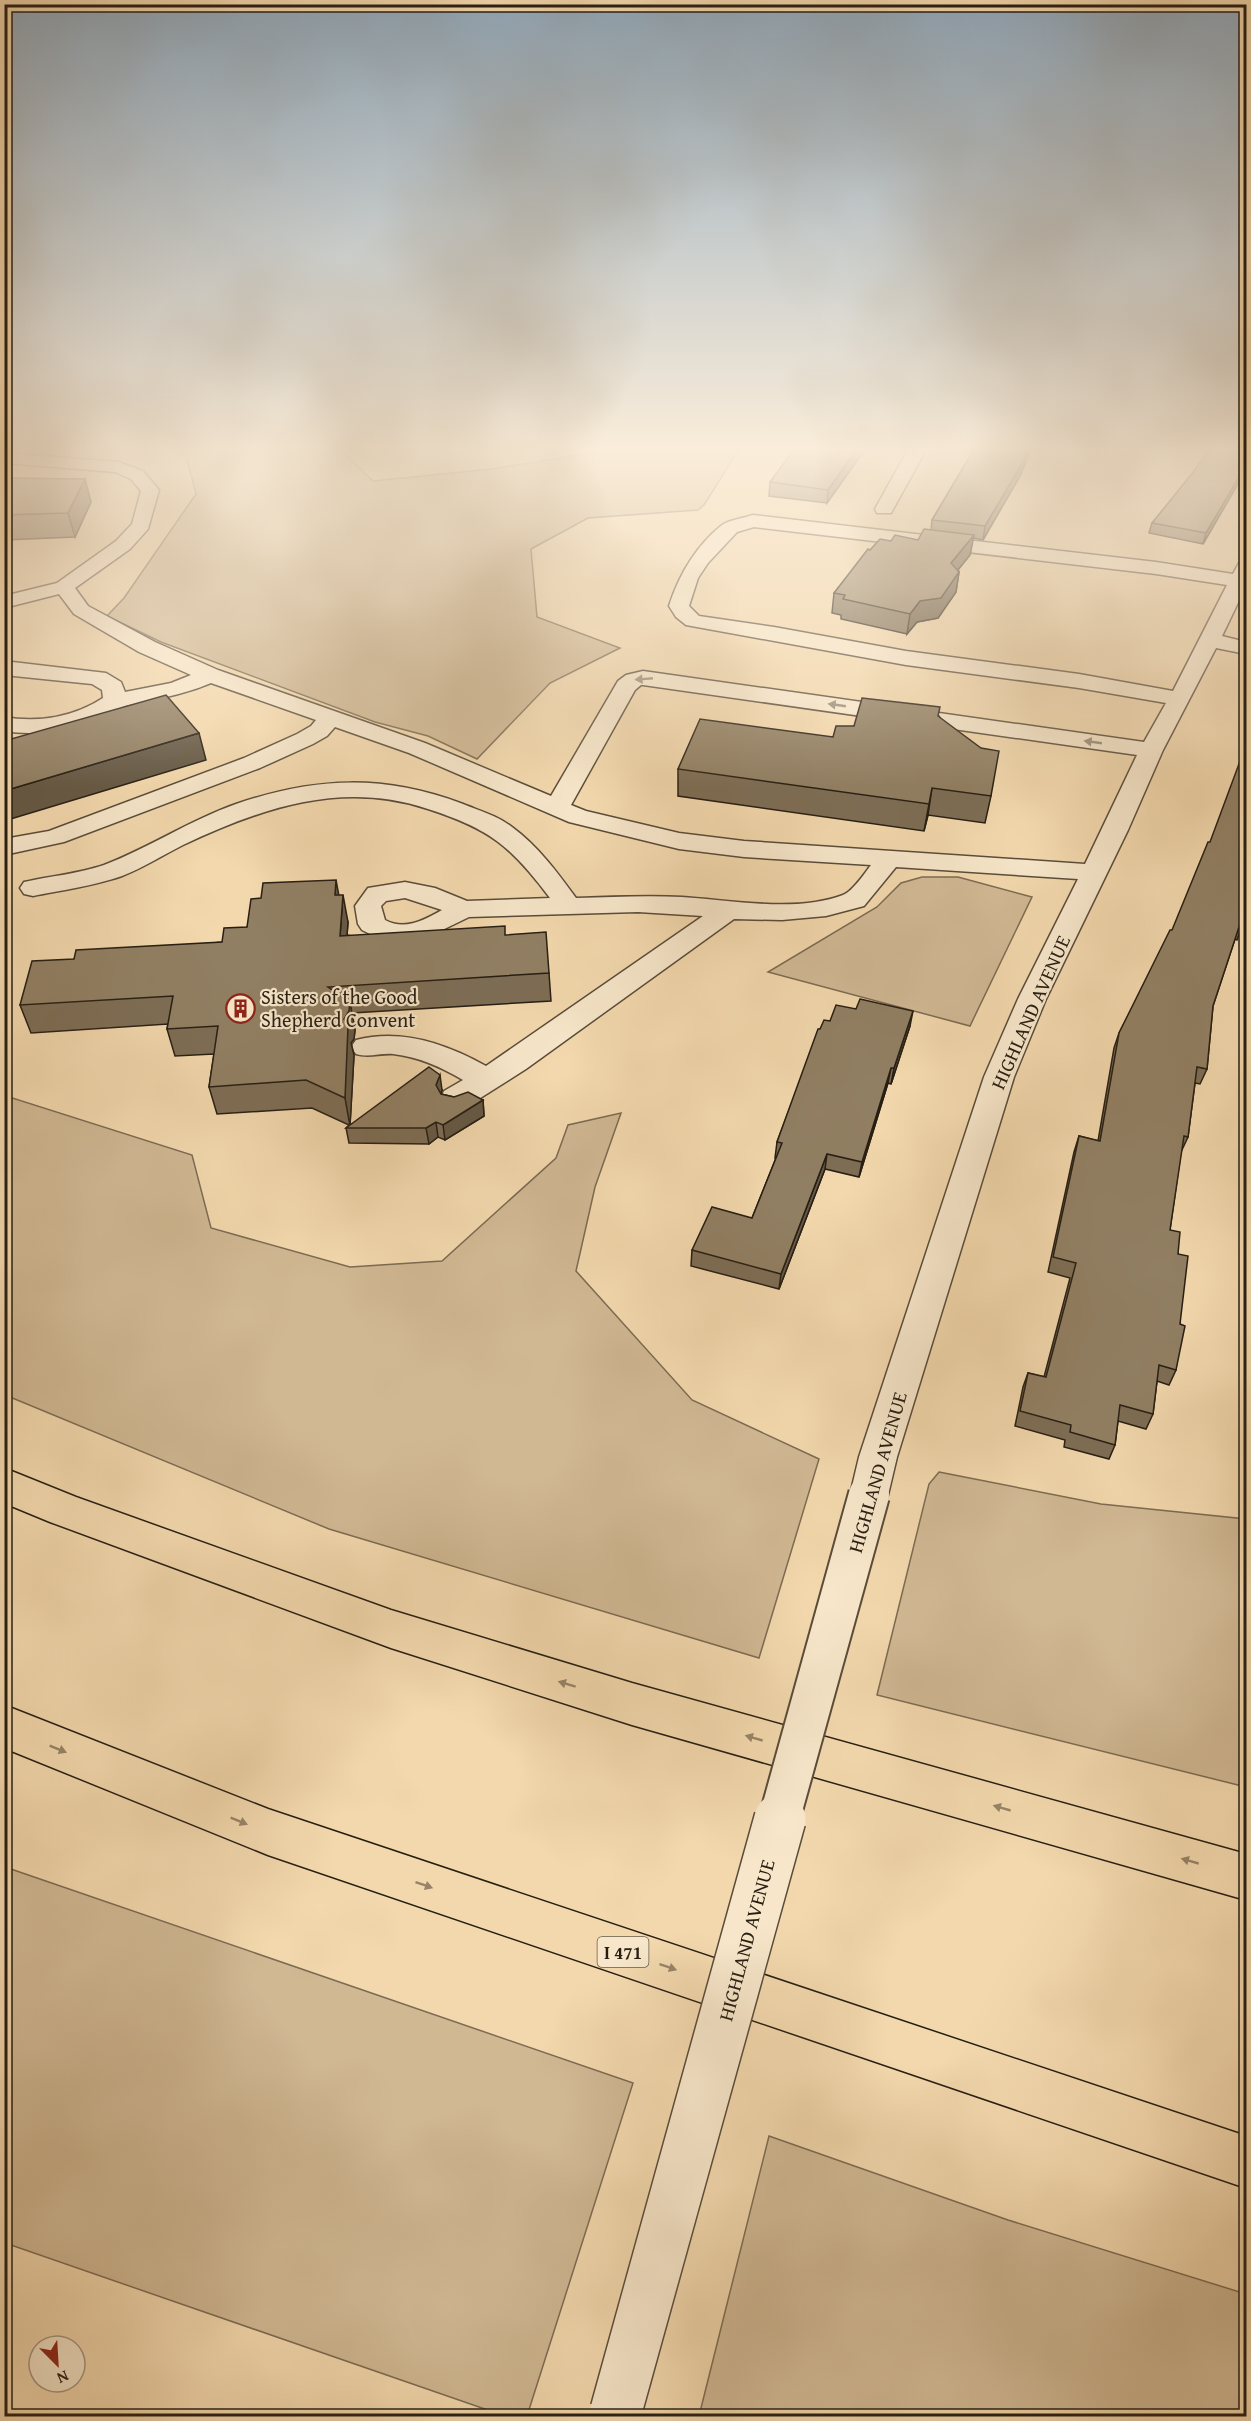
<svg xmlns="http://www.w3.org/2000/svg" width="1251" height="2421" font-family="'Gentium Book Plus',serif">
	<rect width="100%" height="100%" fill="#f3d8ad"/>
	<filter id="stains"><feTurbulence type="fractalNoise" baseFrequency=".00333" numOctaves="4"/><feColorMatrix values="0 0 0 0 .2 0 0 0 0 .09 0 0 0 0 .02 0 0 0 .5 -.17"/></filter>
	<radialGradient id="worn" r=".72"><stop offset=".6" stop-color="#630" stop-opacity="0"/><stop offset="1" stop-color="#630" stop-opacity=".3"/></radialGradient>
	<g fill="#d0b893" stroke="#7c6b53" stroke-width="1.5">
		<polygon points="172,448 339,448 373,481 492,469 622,448 740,448 704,505 698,510 588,518 531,549 537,617 620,648 550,683 477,759 428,736 375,722 161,642 107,616 124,598 196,494 186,456"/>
		<polygon points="922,877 958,877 1032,897 970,1026 768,972 877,907 901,883"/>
		<polygon points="5,1082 9,1097 192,1155 211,1228 350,1267 442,1261 556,1158 568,1125 621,1113 595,1187 576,1271 692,1400 819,1459 759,1658 329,1529 5,1395"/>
		<polygon points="939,1472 1101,1504 1246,1519 1246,1787 877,1695 929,1484"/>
		<polygon points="5,1867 633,2083 527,2416 505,2416 5,2243"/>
		<polygon points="769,2136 1008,2220 1246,2294 1246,2416 699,2416"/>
	</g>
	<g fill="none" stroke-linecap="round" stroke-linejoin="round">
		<defs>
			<g id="minor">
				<polygon points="909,448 927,448 891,513 877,513 875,509"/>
				<path d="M4,453L118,462L143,471L159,490L148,529L130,549L75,588L88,606L155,642L218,670L425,743L551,796L618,681L626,675L643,671L1144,742L1166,703L1079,688L906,665L686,625L676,617L669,606C679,575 696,546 722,525C729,520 744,518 753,515L1156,562L1233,574L1239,563L1246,561V586L1222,636L1246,642V654L1216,648L1163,750L1128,830L1046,999L1014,1077L897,1457L888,1495L883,1507L869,1512L855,1507L850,1495L859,1457L984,1077L1018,999L1078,879L896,867L864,906L826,916L782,920L734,919L526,1069L466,1107L455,1110L444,1107L440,1099L444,1091L463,1080C441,1067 419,1057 393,1054C380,1053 369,1058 356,1054L351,1047L356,1040C401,1028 447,1044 486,1066L703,916L638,912L469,917L428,937L395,942L374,936L362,930L358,924L355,906L368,888L405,882L435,888L467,901L550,898C511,846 490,829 428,809C342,780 261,808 183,845C163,855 143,868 122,876C93,886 63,890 33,896L24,894L20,888L24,882C50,876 78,874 104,865C149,848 190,820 236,804C315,777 384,774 463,804C480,811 498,816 512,827C538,846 557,872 576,898C612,897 647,895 682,897C732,900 795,913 843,895C853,891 864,874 871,865L744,857L679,849L569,822L409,753L335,727L327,736L313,744L260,768L64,842L4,855V839L49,831L244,758L297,734L311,726L316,720L211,683C180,696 157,698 125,706C118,708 112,714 105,717C77,731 35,736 4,731V717C39,723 74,717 103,698L102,690L92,684L4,675V661L106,673L121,682L125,692L171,683L191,675L139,652L74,614L59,594L4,608V596L57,583L116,541L132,524L141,491L131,479L115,472L4,463ZM754,527L1156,574L1227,585L1173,691L1079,674L906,651L774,627L699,616L689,606L698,578L708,563L737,532ZM641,685H643L1137,755L1085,864L744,841L679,833L586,811L571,805L635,690ZM405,898L442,910C424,920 405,931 385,920L381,906L386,901Z"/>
			</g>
			<g id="highway">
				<polygon points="4,1468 76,1497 391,1610 632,1683 1246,1854 1246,1900 632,1725 391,1648 50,1522 4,1503"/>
				<polygon points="4,1705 268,1809 1246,2136 1246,2188 268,1855 4,1748"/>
			</g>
		</defs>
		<use href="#minor" stroke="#5a4c3a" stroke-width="3"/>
		<use href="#highway" stroke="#271e13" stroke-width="3"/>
		<use href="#minor" fill="#f7e6ca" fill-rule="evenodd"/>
		<use href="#highway" fill="#f3d8ad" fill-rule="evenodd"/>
		<defs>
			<polyline id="minor-bridge-far1" points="779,1820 869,1495"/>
			<polyline id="minor-bridge" points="616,2411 780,1819"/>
		</defs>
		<use href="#minor-bridge-far1" stroke="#5a4c3a" stroke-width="44" stroke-linecap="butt"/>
		<use href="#minor-bridge" stroke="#5a4c3a" stroke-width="54" stroke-linecap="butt"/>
		<use href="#minor-bridge-far1" stroke="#f7e6ca" stroke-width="40"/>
		<use href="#minor-bridge" stroke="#f7e6ca" stroke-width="51"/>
	</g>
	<g fill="#7d6d55" stroke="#271e13" stroke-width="1.5">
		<polygon points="866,448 827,503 769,496 770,482"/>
		<polygon points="973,448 1031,448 1021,474 983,540 973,538 970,555 958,570 959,572 956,592 938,618 917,622 907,634 841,619 841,615 832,613 834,593 870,550 891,541 918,540 931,530 932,520 973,451"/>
		<polygon points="1246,448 1246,470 1203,544 1149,533 1152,523"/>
		<polygon points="4,478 91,502 75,537 4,540"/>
		<polygon points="939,716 991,796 985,823 928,815 924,831 678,796 678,769 833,737 854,726"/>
		<polygon points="338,895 348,922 347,935 549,973 551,1001 352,1013 355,1030 354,1039 351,1043 354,1055 350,1125 442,1090 441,1094 454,1097 483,1100 484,1116 445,1140 438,1137 429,1144 349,1143 346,1128 349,1125 312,1108 217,1114 209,1087 214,1054 175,1056 167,1029 168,1024 31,1033 20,1005 74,959 222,942 247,927"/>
		<polygon points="1246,914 1237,940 1235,939 1213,1006 1207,1069 1200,1084 1195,1083 1188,1137 1181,1152 1170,1230 1178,1254 1180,1324 1176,1370 1169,1385 1157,1381 1153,1414 1146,1429 1118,1421 1115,1445 1109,1459 1064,1447 1065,1440 1015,1426 1023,1387 1028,1373 1044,1377 1070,1278 1048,1272 1074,1152 1079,1136 1098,1141 1114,1048 1119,1033 1172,930"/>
		<polygon points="830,1021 910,1026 891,1084 888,1083 859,1177 825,1169 779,1289 691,1266 692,1250 752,1218 776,1158 775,1158 777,1142 820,1029"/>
	</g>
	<g fill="#665945" stroke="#271e13" stroke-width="1.5">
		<polygon points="858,448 866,448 827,503 828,490"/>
		<polygon points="1029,448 1031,448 1021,474 983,540 985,526"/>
		<polygon points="1246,465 1246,470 1203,544 1206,533"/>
		<polygon points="85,479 91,502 75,537 68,513"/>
		<polygon points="974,535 970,555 947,583 951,563"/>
		<polygon points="959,572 956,592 938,618 917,622 907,634 910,614 920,601"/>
		<polygon points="199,733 206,760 4,821 4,791"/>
		<polygon points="932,788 928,815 924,831 929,804"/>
		<polygon points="336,880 341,907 335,895"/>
		<polygon points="343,895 348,922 345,963 340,936"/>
		<polygon points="350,1002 355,1030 354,1039 351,1043 354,1055 350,1126 345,1098 344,1019"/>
		<polygon points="913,1011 910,1026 891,1084 894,1068"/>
		<polygon points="891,1068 888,1083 859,1177 862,1162"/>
		<polygon points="440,1075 442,1090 438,1100 436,1085"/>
		<polygon points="483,1100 484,1116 445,1140 443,1125"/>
		<polygon points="436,1122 438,1137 429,1144 426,1128"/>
		<polygon points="827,1154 825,1169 779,1289 781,1274"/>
	</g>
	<g fill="#917f63" stroke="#271e13" stroke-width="1.5">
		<polygon points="795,448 858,448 828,490 770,482"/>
		<polygon points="975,448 1029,448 1023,462 985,526 932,520"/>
		<polygon points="1210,448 1246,448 1246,465 1206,533 1152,523 1194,471"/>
		<polygon points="4,478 85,479 68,513 4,515"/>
		<polygon points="924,529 974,535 951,563 959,572 941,598 920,601 910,614 843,599 845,595 834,593 868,549 870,550 880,539 891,541 895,535 918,540"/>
		<polygon points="166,695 199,733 4,791 4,741"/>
		<polygon points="862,698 940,707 938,716 981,748 999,751 991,796 932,788 929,804 678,769 700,719 833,737 836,726 854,726"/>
		<polygon points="1246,745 1246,914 1243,924 1240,924 1213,1006 1207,1069 1197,1067 1188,1137 1184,1136 1170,1230 1180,1232 1178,1254 1188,1256 1180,1324 1185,1326 1176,1370 1159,1365 1153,1414 1120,1405 1115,1445 1070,1432 1071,1425 1020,1411 1028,1373 1046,1377 1076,1263 1053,1257 1079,1136 1100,1141 1119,1033 1170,930 1172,930 1208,842 1210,842"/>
		<polygon points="336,880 335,895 343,895 340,936 505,926 505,935 546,932 549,973 328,987 350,1002 349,1011 344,1019 348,1027 345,1098 306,1080 209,1087 218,1026 167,1029 173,996 20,1005 32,961 74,959 76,950 222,942 224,928 247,927 251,899 261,898 263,883"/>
		<polygon points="860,999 913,1011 894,1068 891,1068 862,1162 827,1154 781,1274 692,1250 712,1207 752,1218 782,1143 777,1142 818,1029 820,1029 824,1020 830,1021 836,1005 856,1009"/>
		<polygon points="429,1067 440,1075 436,1085 441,1094 454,1097 468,1092 483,1100 443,1125 436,1122 426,1128 346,1128"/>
	</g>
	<defs><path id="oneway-solid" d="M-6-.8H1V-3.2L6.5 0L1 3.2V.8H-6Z" transform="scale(1.5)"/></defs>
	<g fill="#998c78">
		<use href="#oneway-solid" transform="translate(644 679) rotate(175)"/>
		<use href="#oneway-solid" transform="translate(837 705) rotate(-172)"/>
		<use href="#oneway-solid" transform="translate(1093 742) rotate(-172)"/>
	</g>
	<g fill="#978468">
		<use href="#oneway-solid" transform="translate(567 1684) rotate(-163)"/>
		<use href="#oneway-solid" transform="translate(754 1738) rotate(-164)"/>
		<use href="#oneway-solid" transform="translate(58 1749) rotate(22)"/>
		<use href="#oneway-solid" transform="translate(1002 1808) rotate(-164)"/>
		<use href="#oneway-solid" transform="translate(239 1821) rotate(22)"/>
		<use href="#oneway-solid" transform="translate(1190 1861) rotate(-164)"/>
		<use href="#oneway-solid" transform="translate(424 1885) rotate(19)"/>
		<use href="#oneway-solid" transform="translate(668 1967) rotate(19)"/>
	</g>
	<linearGradient id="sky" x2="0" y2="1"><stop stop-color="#91a9bc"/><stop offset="0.57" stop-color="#faedda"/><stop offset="1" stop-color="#faedda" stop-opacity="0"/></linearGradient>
	<rect width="1251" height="787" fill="url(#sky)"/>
	<defs>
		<symbol id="building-ring" viewBox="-11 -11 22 22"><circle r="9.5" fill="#f7e6ca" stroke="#8f2418" stroke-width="1.5"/><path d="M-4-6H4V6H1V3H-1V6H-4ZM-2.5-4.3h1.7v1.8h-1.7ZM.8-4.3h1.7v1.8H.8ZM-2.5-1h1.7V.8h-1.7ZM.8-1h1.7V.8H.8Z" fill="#8f2418"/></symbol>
	</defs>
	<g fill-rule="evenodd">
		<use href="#building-ring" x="224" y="992" width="33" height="33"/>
	</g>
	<g text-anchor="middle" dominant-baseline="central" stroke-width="4.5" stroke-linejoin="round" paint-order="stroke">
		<rect fill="#f7e6ca" stroke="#655a4a" stroke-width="1.5" x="597.5" y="1937" width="51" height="30" rx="4.5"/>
		<g font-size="18" font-weight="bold" fill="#271e13">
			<text x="623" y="1952">I 471</text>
		</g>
		<g font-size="20" fill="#271e13" stroke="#f7e6ca" text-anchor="start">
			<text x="261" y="996">Sisters of the Good<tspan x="261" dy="23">Shepherd Convent</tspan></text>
		</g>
		<g font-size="20" fill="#271e13" stroke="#f7e6ca">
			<text transform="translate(1030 1012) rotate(-66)">HIGHLAND AVENUE</text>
			<text transform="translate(877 1472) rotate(-74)">HIGHLAND AVENUE</text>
			<text transform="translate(746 1940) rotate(-75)">HIGHLAND AVENUE</text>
		</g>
	</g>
	<rect width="1251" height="2421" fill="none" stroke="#f3d8ad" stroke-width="24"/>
	<rect x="6" y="6" width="1239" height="2409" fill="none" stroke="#271e13" stroke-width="3"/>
	<rect x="12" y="12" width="1227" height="2397" fill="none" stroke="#271e13" stroke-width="1.5"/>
	<g transform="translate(57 2364) rotate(156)"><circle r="28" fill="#f7e6ca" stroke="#a49681" stroke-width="1.5"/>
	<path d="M0-4.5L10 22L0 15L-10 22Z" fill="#8f2418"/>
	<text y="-9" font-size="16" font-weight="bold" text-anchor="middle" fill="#271e13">N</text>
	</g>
	<rect width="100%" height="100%" filter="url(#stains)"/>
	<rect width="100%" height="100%" fill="url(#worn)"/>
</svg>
